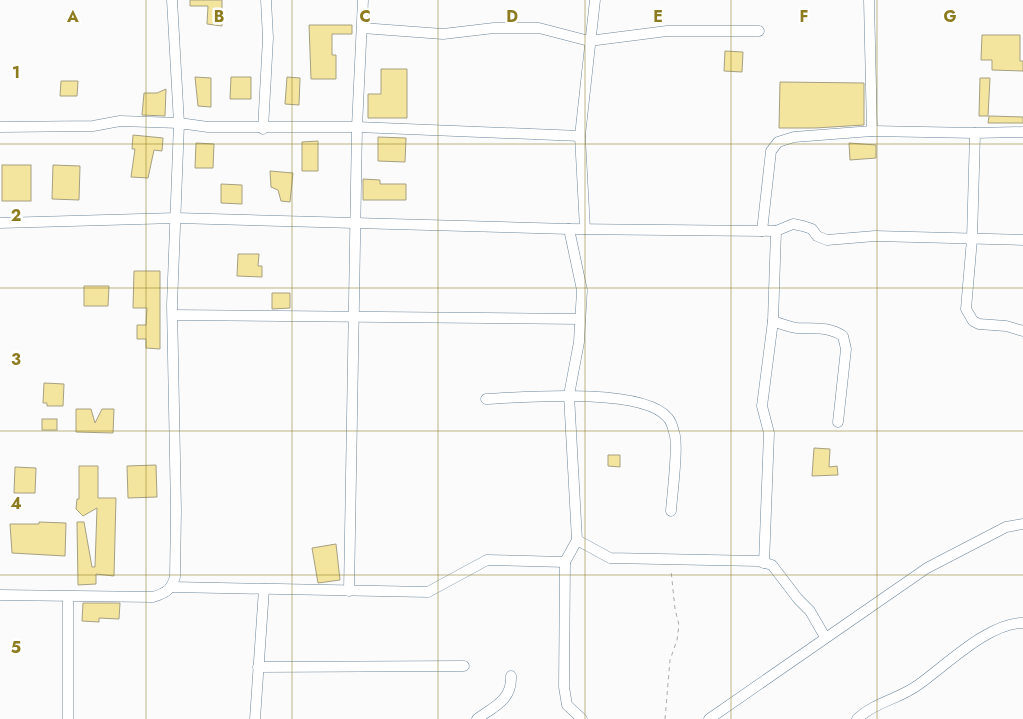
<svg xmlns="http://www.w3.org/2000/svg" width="1023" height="719" font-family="Jost,sans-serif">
	<rect width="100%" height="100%" fill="#fbfbfb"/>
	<g fill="#f4e59e" stroke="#a6a081">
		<polygon points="190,0 222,0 222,26 207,24 208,6 190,6"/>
		<polygon points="309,25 352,25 352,34 332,34 332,55 336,55 336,79 311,79"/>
		<polygon points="982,35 1020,35 1020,61 1023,61 1023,71 992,70 992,60 981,60"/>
		<polygon points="725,51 743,52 742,72 724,71"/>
		<polygon points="381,69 407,69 407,118 368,118 368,94 381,94"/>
		<polygon points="195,77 211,78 211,107 198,106"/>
		<polygon points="231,77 251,77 251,99 230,99"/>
		<polygon points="287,77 300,78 299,105 285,104"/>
		<polygon points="980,78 990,78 988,116 979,116"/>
		<polygon points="61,81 78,81 77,96 60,96"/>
		<polygon points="780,82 864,83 864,125 815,128 779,128"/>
		<polygon points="166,89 165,116 142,115 144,93 157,93"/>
		<polygon points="989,116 1023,117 1023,123 988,123"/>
		<polygon points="133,135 163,138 162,151 154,150 148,178 131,177 135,149 132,149"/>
		<polygon points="378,137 406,138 405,162 378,161"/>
		<polygon points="318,141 318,171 302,171 302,142"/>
		<polygon points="196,143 214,144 213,168 195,168"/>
		<polygon points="849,143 876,145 876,158 850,160"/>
		<rect x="2" y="165" width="29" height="36"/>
		<polygon points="53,165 80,166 79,200 52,199"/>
		<polygon points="270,171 293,173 290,202 281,201 278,190 271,187"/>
		<polygon points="363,179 380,180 380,184 406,184 406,200 363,200"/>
		<polygon points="221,184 242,185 242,204 221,203"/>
		<polygon points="238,254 259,254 258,266 262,266 262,277 237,276"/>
		<polygon points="134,271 160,271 160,349 146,348 146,339 137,339 137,325 146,325 147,308 133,308"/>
		<polygon points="84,286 109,286 108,306 84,306"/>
		<polygon points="272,293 290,293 290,308 272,309"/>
		<polygon points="44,383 64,384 63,406 47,406 47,403 43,403"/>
		<polygon points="76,409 91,409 95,423 102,409 114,409 113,433 76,432"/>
		<rect x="42" y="419" width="15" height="11"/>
		<polygon points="814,448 830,449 829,467 837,466 838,475 812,476"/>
		<polygon points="608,455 620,455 620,467 608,466"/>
		<polygon points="156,465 157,497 128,498 127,466"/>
		<polygon points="79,466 98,466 98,498 116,498 114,576 96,574 96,584 78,585 77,522 84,522 92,567 95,567 97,508 83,516 76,509 77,499 79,499"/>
		<polygon points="15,467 36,468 35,493 14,493"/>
		<polygon points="39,522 66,523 65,556 12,553 10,524 39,524"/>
		<polygon points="336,544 340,580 318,583 312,548"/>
		<polygon points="83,603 120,603 119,619 99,618 99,622 82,621"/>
	</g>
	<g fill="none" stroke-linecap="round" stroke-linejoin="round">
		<defs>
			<g id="street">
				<polyline points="869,0 872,131"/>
				<polyline points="362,28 443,34 494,28 539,28 589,41 667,31 759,31"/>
				<polyline points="0,127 93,126 120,121 179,123 172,0"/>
				<polyline points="263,129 268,38 266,0"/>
				<polyline points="1023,132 975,133 972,239 966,309 973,321 979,324 1006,326 1023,331"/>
				<polyline points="580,136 585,229"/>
				<polyline points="0,223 176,218 569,229 776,231 793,224 803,226 812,229 817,236 827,240 875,236 1023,240"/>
				<polyline points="762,231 771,151 778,142 794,137 872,131 975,133"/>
				<polyline points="173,315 580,319"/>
				<path d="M773,321C781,324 789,327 797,328C814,329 828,326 843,336L846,349L838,422"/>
				<path d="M486,399C523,397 644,387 668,418C671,421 673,428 674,432C679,444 672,495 671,511"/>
				<polyline points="577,540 610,558 758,561 772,565 798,599 810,611 825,637"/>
				<polyline points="565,562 564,687 567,705 582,719"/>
				<polyline points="764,563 769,433 762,406 773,321 776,231"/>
				<polyline points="172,587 428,592 487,560 565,562 577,540 569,395 579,342 582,290 569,229"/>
				<polyline points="349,591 357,127 363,0"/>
				<path d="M0,595L153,597C166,593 171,590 175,577L176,510L172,305L179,123L208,127H357L580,136L595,0"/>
				<polyline points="258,667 464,666"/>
				<polyline points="68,719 68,597"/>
				<polyline points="255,719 264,589"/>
				<path d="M477,719C495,706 512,700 511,676"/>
				<polyline points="709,719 927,568 1006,527 1023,524"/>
				<path d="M857,719C875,702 899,699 918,685C944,667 989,622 1023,623"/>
			</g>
		</defs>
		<use href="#street" stroke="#6e879c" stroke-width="11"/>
		<polyline stroke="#a8abae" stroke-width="1" stroke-dasharray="4 4" stroke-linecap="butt" points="665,719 670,660 677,640 679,625 675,609 671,570"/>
		<use href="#street" stroke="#fff" stroke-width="10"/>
	</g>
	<path fill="none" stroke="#8d7b20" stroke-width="1" stroke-opacity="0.55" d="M146,0V719M292,0V719M438,0V719M585,0V719M731,0V719M877,0V719M0,144H1023M0,288H1023M0,431H1023M0,575H1023"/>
	<g font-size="16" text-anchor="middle" font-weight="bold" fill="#8d7b20" stroke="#fff" stroke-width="5" stroke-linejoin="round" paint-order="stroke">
		<text x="73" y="22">A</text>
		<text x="219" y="22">B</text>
		<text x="365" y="22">C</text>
		<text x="512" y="22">D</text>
		<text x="658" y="22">E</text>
		<text x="804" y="22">F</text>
		<text x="950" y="22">G</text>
		<text x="16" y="78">1</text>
		<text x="16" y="221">2</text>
		<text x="16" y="365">3</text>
		<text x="16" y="509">4</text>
		<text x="16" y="653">5</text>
	</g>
</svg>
